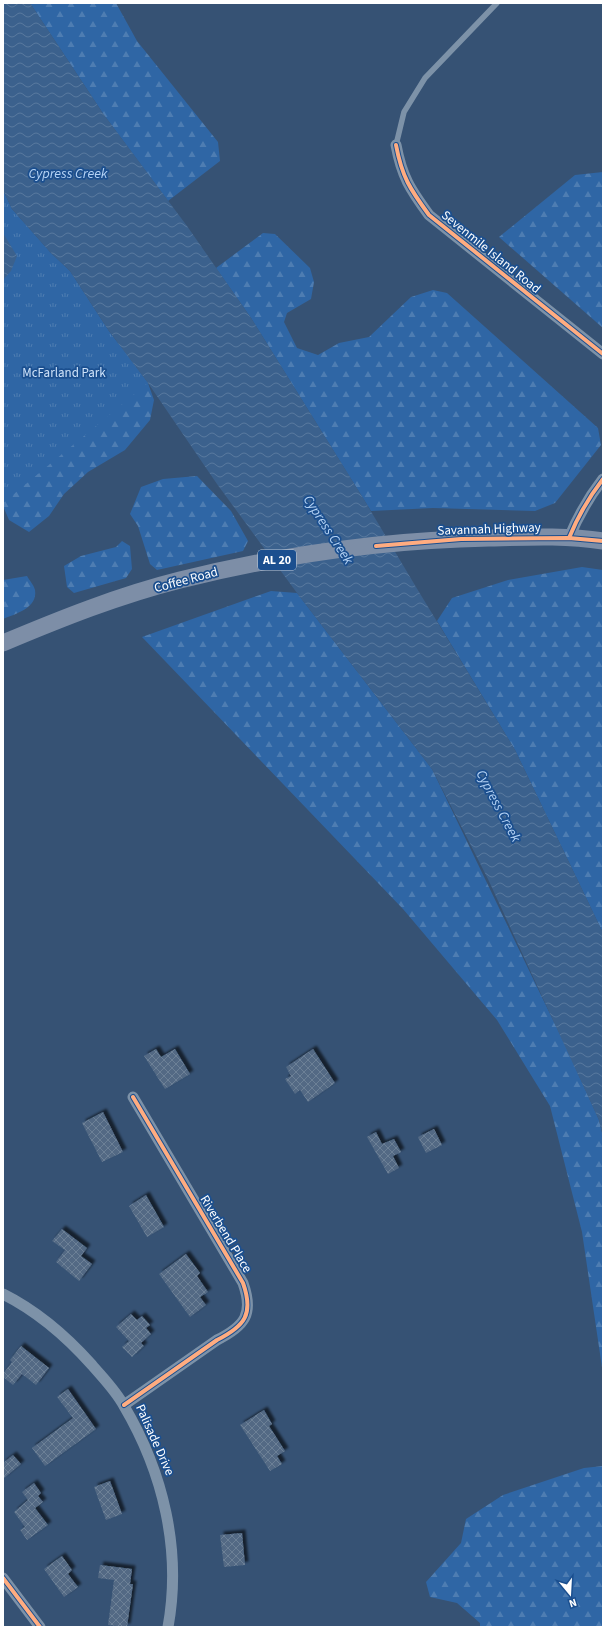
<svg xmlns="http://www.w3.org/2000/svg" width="606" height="1630" font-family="'Source Sans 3',sans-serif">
	<defs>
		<pattern id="forest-firs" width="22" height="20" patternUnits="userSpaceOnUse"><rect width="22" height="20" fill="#2f66a5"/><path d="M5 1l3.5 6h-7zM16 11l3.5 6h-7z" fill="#4e7db2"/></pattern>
		<pattern id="park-tufts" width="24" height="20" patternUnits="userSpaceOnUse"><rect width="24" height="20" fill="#2f66a5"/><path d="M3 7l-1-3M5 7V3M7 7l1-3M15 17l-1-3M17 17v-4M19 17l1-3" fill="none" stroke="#4e7db2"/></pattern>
		<pattern id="water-waves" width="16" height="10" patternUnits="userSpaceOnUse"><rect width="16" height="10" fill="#3b618d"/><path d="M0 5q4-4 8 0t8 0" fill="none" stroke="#58799e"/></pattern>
		<pattern id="building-cross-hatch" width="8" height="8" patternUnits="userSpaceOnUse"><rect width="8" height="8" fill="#526984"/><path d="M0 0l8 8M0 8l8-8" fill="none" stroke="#6c8096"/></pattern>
		<filter id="shadow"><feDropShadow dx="3.5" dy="-3.5" stdDeviation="1" flood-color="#0009"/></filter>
	</defs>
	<rect width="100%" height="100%" fill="#365274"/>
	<g fill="url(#forest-firs)">
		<polygon points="30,3 116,3 137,41 218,142 220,161 168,201 104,115"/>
		<polygon points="603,172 603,328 499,237 575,175"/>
		<polygon points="263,233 275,234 310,268 314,282 311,299 287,313 284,322 297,348 318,355 339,343 369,337 411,297 433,290 447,293 598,428 601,445 555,503 535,511 433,508 371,511 251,318 216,268"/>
		<polygon points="119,344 148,383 154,400 150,420 125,450 88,472 64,494 49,516 29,532 9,520 3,506 3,457"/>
		<polygon points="197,476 231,511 248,541 243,551 157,570 150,564 138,526 130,514 141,487 163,479"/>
		<polygon points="122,541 130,546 132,569 126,578 74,593 67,587 64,566 81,556 116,547"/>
		<polygon points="582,567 603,570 603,933 515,750 437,621 452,598 508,580"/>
		<path d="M27,576C29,580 34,585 35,590C38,608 15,614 3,619V580Z"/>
		<polygon points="271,591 297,593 432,769 566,1047 599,1120 603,1137 603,1374 582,1232 550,1106 497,1020 403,909 142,637"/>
		<polygon points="603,1466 603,1627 480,1627 480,1623 457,1603 430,1597 426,1582 461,1543 466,1519 503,1495 584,1468"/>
	</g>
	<polygon fill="url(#park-tufts)" points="3,190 12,209 51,253 70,271 109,331 148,383 3,503"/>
	<g fill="url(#water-waves)">
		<polygon points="3,3 30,3 104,115 187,226 251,318 363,498 416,587 515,750 603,933 603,1137 599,1120 488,879 432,769 297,593 217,484 148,383 109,331 70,271 51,253 12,209 3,190"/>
		<polygon points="3,233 17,256 11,271 3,280"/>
	</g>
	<g fill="url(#building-cross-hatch)" filter="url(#shadow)">
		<polygon points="156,1049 161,1057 175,1049 190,1074 165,1089 144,1056"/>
		<polygon points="313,1049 335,1083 308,1102 300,1090 295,1094 285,1079 291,1076 286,1067"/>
		<polygon points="103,1112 123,1152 102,1162 82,1123"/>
		<polygon points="434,1129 442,1145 426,1153 418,1137"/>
		<polygon points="376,1132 382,1144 394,1139 401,1152 393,1156 399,1168 388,1174 367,1137"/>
		<polygon points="146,1195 164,1227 147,1237 129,1206"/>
		<polygon points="62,1229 87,1248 81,1256 92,1264 79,1281 56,1262 65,1250 52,1241"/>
		<polygon points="186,1254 200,1273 197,1276 208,1292 200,1297 206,1305 190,1317 159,1274"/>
		<polygon points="131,1314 137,1320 142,1316 150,1325 146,1328 151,1334 141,1343 144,1346 132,1357 122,1347 129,1341 116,1327"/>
		<polygon points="21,1346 49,1368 36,1385 22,1374 13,1385 3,1377 3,1374 12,1362 10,1360"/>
		<polygon points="68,1389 96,1429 45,1466 32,1448 73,1418 57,1397"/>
		<polygon points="264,1410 272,1424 269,1426 285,1451 277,1456 282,1464 270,1471 240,1425"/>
		<polygon points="13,1455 21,1464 3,1479 3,1463"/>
		<polygon points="110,1481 122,1514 106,1520 94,1487"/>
		<polygon points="34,1483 41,1493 38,1496 43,1502 35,1508 48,1525 27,1540 20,1530 25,1527 14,1512 28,1500 22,1492"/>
		<polygon points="242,1533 245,1565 224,1567 220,1535"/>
		<polygon points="62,1556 72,1570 68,1574 78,1587 64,1597 44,1569"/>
		<polygon points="100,1565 132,1569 130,1584 133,1584 127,1627 108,1625 114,1580 98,1578"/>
	</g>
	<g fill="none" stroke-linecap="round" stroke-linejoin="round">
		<polyline stroke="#7d92a8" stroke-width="5.5" points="396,145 404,112 425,78 497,3"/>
		<g stroke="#7d92a8" stroke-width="11">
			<path d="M396,145C402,177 410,189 429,215L603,354"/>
			<path d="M569,538C578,516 589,497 603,479"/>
			<path d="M3,1294C37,1311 67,1337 92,1365C103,1378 116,1391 124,1406C163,1472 182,1550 168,1627"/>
			<path d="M124,1405L217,1340C245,1326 254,1314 243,1283L133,1097"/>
			<polyline points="3,1578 40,1627"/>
		</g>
		<path stroke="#7d8ea7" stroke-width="17" d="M3,643C60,619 120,595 180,580C281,555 385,540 489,538C527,537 565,535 603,541"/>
		<defs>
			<g id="cycleway">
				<path d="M396,145C402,177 410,189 429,215L603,354"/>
				<path d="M569,538C578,516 589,497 603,479"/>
				<polyline points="376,546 461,539 569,538 603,541"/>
				<path d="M124,1405L217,1340C245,1326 254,1314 243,1283L133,1097"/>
				<polyline points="3,1578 40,1627"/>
			</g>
		</defs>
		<use href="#cycleway" stroke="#1b4f8f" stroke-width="6"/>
		<use href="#cycleway" stroke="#ffac80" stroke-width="4"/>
	</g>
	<g text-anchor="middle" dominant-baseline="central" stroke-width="3.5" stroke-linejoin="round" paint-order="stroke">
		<rect fill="#1b4f8f" stroke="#bbcadd" stroke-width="1" x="258" y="550" width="38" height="20" rx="3"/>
		<g font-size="12" font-weight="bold" fill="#fff">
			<text x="277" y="560">AL 20</text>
		</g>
		<g font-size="13" fill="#fff" stroke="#1b4f8f">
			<text transform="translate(491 252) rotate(39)">Sevenmile Island Road</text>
			<text transform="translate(489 529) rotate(-2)">Savannah Highway</text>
			<text transform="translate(186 580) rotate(-15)">Coffee Road</text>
			<text transform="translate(226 1234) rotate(59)">Riverbend Place</text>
			<text transform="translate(155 1440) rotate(66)">Palisade Drive</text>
		</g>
		<g font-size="13" fill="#cfe3fa" stroke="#1b4f8f">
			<text x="64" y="373">McFarland Park</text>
		</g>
		<g font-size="14" font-style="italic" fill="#b5d3f5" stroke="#1b4f8f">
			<text x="68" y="174">Cypress Creek</text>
			<text transform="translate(328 530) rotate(57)">Cypress Creek</text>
			<text transform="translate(498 806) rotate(62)">Cypress Creek</text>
		</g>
	</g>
	<rect width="606" height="1630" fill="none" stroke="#ffffff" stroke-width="8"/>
	<g transform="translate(570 1594) rotate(162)" stroke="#1b4f8f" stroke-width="3" paint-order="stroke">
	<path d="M0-3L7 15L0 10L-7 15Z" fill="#ffffff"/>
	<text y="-6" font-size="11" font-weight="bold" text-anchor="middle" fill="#ffffff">N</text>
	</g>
</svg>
